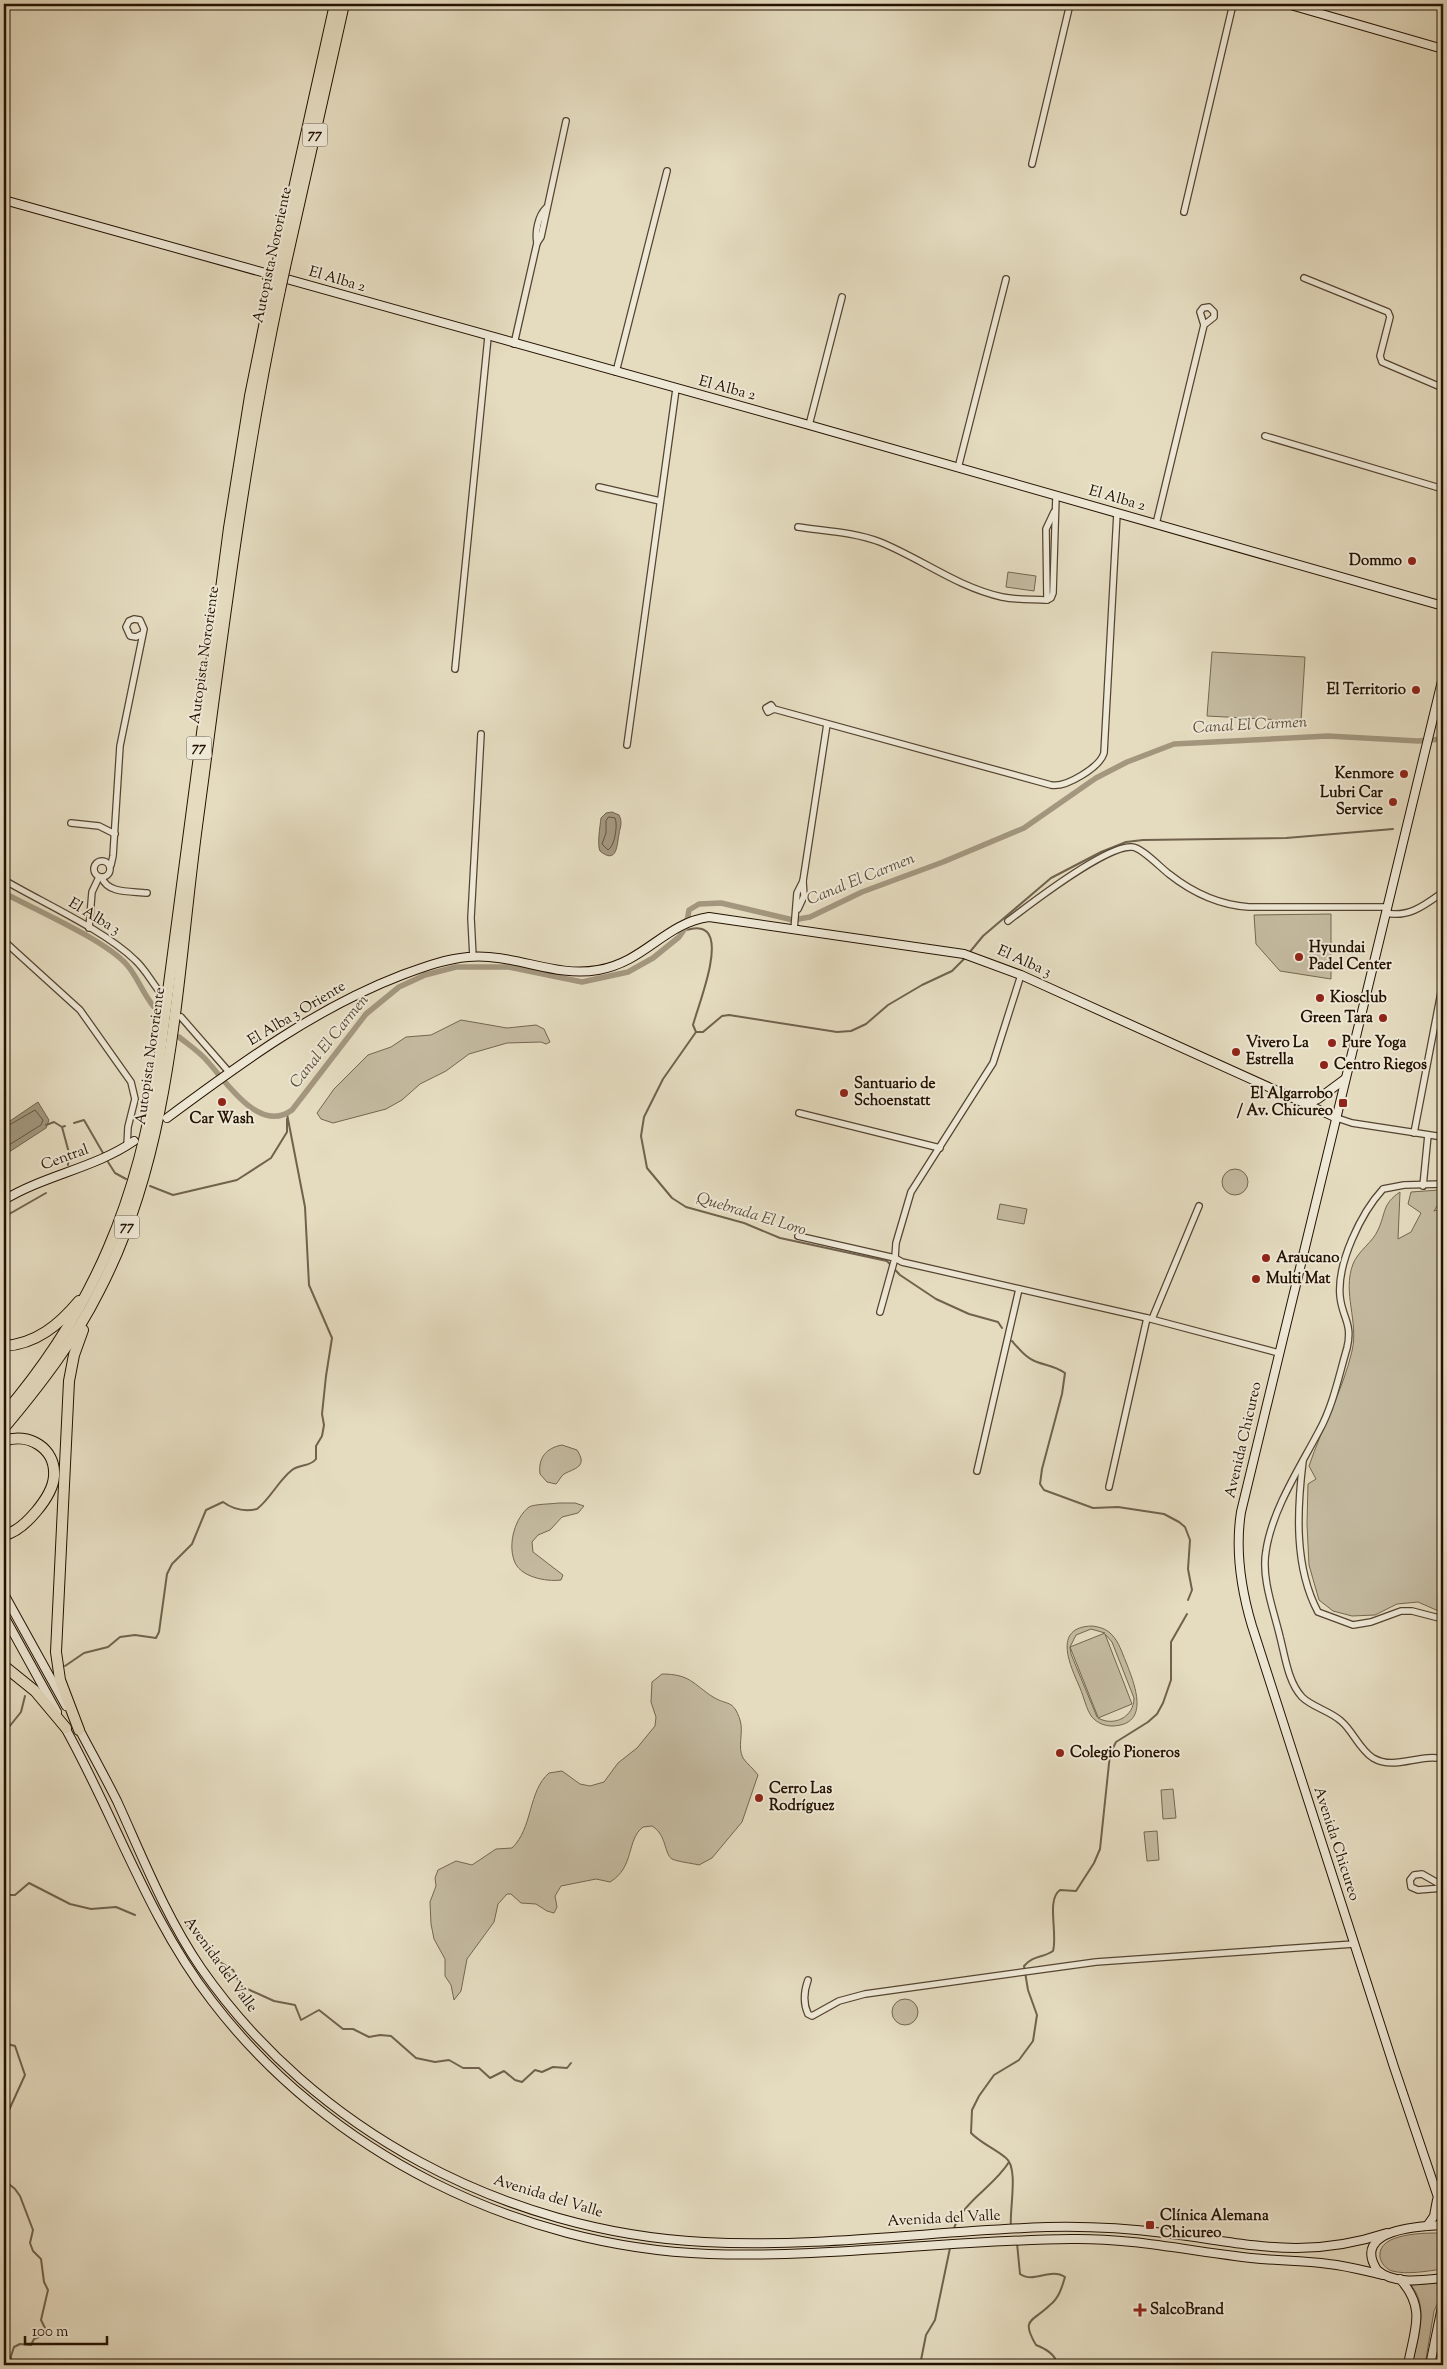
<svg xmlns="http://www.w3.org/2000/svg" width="1447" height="2369" font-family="'Sorts Mill Goudy',serif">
	<rect width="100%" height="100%" fill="#e5dcc0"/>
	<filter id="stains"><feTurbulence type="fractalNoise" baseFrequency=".004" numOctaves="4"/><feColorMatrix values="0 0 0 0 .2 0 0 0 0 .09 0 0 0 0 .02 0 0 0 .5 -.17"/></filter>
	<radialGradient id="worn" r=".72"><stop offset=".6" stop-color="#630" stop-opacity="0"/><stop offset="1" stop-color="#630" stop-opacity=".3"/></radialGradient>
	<g fill="#c4baa0" stroke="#746650" fill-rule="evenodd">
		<polygon points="1008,572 1036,576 1034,591 1006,587"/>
		<polygon points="1212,652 1305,657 1301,721 1207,716"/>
		<polygon points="1331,914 1331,979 1280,971 1256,944 1254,915"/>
		<polygon points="461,1020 507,1028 536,1025 544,1029 550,1042 546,1044 541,1042 507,1043 469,1054 446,1071 420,1084 402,1100 386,1109 333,1123 321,1119 317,1113 334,1089 368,1055 391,1047 406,1037 431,1035"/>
		<circle cx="1235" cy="1182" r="13"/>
		<path d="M1439,1190L1443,1192V1196L1434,1211L1443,1208V1613L1418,1602L1397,1604L1375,1615L1352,1616L1333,1611L1319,1600L1309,1565L1307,1524L1308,1484L1316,1479L1309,1466C1322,1427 1343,1390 1352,1351C1359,1321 1342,1293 1353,1264C1358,1251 1373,1242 1378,1230C1386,1213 1382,1204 1400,1192L1398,1239L1411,1232L1421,1213L1408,1204L1411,1192Z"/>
		<polygon points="1000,1204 1027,1209 1024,1224 997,1219"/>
		<path d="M562,1445L577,1450C588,1467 575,1468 564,1474C561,1476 559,1481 556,1484L547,1482L540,1474C538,1458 546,1448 562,1445Z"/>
		<path d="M559,1503H575L584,1506L578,1513L562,1517L550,1530L538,1535L532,1542L533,1552L563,1575L561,1580C546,1582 519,1577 514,1560C508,1543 515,1518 529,1507C534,1504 552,1504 559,1503Z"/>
		<path d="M1092,1626C1100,1627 1107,1629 1112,1635C1119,1642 1122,1653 1126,1662C1134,1683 1152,1725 1112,1726C1105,1726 1097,1723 1092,1717C1086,1709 1084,1697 1080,1688C1071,1667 1051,1627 1092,1626ZM1091,1629L1105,1633L1070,1647L1076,1635ZM1105,1634L1112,1642L1134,1698C1134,1717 1114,1727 1098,1718L1132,1704ZM1070,1647L1098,1717H1097L1071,1654Z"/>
		<path d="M662,1674C690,1674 693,1684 713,1697C728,1706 733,1699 740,1720C744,1732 737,1747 743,1758C747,1764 754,1769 758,1775L742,1822L712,1858L699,1865C691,1863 679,1862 672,1859C664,1854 667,1835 652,1826L643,1827C626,1840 635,1867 610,1882L596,1879L561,1886L555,1896L557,1907L554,1913L547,1911L536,1904L521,1903L511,1894H507L498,1904L494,1922L467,1959L461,1991L454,2000L451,1985L445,1976V1959L434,1939L431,1924L430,1902L436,1886L435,1878L438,1870L456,1861L472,1865L496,1849L512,1848C533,1828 528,1791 549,1773L562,1771L580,1784L590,1786L604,1782L618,1763L637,1748L655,1726L656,1717L651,1702L652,1682Z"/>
		<polygon points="1173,1789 1176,1818 1163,1819 1161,1790"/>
		<polygon points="1157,1831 1159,1860 1147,1861 1144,1832"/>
		<circle cx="905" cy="2012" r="13"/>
		<path d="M1443,2233V2269C1427,2271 1408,2275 1392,2271C1386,2269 1381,2263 1380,2257C1377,2232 1427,2233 1443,2233Z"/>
		<path d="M1443,2282V2292L1434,2311L1425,2365H1412C1417,2339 1430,2308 1411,2285Z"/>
	</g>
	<g fill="#a3977f" stroke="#70624d">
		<path d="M612,812L619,815C623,823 620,827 619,834C617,845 617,865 600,851C597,845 600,826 601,818L606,813Z"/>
		<polygon points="38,1102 49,1120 46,1128 6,1154 4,1150 4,1125"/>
	</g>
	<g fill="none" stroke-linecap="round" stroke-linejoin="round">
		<g stroke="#645440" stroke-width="1">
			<path d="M609,817L615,818C618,824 615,846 608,850L602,844L606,833V821Z"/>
			<polyline points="4,1128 35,1110 43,1120 41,1125 4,1148"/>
		</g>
		<g stroke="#70624d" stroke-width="2">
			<path d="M685,930C692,929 701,926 707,932C722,947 698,1006 693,1025L696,1032L663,1079L644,1117L641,1136L647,1168L672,1198L686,1207L744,1223L780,1238L887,1261L900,1275L936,1299L969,1314L998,1322L1002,1328"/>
			<polyline points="969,953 983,936 1051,878 1101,852 1126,842 1143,840 1286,838 1393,829"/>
			<polyline points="696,1032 703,1032 722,1016 729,1015 837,1032 851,1031 866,1024 888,1005 922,985 952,971 966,957"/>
			<polyline points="74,1123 84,1120 103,1153"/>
			<polyline points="46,1125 54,1122 62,1127"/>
			<polyline points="65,1126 62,1127 69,1153 68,1165"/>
			<polyline points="108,1162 115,1173 126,1179"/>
			<polyline points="150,1186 173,1195 237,1180 271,1158 287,1132 287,1119"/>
			<polyline points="4,1217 46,1193"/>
			<path d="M1012,1341C1019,1349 1027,1359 1037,1362C1048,1366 1055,1366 1065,1373L1062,1394L1042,1469L1040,1484L1044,1490L1093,1508L1118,1507L1164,1514L1179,1522L1185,1527L1190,1540L1188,1569L1192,1590L1188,1600"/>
			<path d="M65,1666L84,1653L108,1647L120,1637L135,1635L156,1638L159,1632L167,1574L172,1564L192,1544L206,1510L223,1502C234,1510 244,1512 257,1509C271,1498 278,1481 292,1470C300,1464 310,1467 316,1459V1446L322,1436L324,1425L322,1414L326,1376L332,1338L309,1285L305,1207L287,1114"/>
			<polyline points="4,1750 8,1745 9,1727 21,1712 25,1696"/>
			<polyline points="4,1895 15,1895 29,1883 70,1904 91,1909 116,1907 135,1915"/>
			<polyline points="186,1925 193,1930 212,1957 233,1970 241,1986 274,2001 295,2005 301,2020 319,2010 343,2029 353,2029 369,2037 380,2035 391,2036 416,2058 435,2062 449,2060 463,2068 479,2068 490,2078 504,2071 515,2080 522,2082 535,2070 542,2072 553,2067 567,2068 571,2063"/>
			<polyline points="4,2043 15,2046 25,2075 4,2121"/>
			<polyline points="4,2180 15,2189 20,2196 33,2230 30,2243 33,2251 41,2259 44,2282 48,2290 41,2320 45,2328 44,2335 34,2339 31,2345 20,2344 14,2347 11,2356 11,2365"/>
			<path d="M1011,2227C1009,2211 1019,2168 1006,2158C994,2148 982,2144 971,2133L972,2110L979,2096L994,2075L1019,2060L1033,2041L1037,2015L1028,1990L1024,1966C1033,1955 1043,1958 1053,1951C1058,1933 1046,1900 1060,1890L1076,1891L1094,1863L1100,1849L1110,1754L1116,1742L1148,1722L1157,1714L1163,1703L1171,1680V1642L1187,1614"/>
			<path d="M953,2231C963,2200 993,2188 1009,2162"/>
			<path d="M1017,2243L1020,2274C1034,2284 1050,2267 1065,2277C1062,2287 1059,2298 1050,2305C1033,2322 1020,2318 1036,2345C1046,2349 1055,2354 1058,2365"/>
			<polyline points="920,2365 926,2335 935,2320 950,2248"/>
		</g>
		<g stroke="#a3977f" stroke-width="5.5">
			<path d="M4,893C36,910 105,940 127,965C137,976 143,994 154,1007"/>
			<path d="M179,1037C189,1045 200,1052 208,1062C227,1083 260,1134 292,1110L366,1014L399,987L425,975L456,967H509L582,982L628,972L653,958L679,937L686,927L689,910L699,904L721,903L793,920L810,917L862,892L943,862L1024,828L1096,778L1127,762L1174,744L1328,736L1418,741L1443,739"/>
		</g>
		<defs>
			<g id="street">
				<polyline points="1032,164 1070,4"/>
				<polyline points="1184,212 1233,4"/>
				<path d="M537,243C535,232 538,216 546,208"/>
				<polyline points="1304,278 1388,312 1390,317 1380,356 1382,362 1443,388"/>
				<polyline points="514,344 537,243 541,237 566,121"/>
				<polyline points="616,372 667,171"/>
				<polyline points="809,425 842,297"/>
				<polyline points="1265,436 1443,489"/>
				<polyline points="958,468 1006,279"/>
				<polyline points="599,487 660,501"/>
				<polyline points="1156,524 1204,325 1200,312 1203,308 1209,307 1214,312 1214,317 1204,325"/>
				<path d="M798,527C825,531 854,532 880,542C922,559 957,587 1002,597C1016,600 1032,599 1047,600L1051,598L1053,593L1056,496"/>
				<polyline points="1047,600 1046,529 1054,512"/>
				<polyline points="455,669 488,337"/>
				<path d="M774,709L768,712L766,708L771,705L774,709L1051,785C1066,788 1100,767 1104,753L1117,513"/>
				<polyline points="627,745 676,389"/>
				<polyline points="71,823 99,826 115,834"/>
				<circle cx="102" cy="869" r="8"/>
				<polyline points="111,865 113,856 120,746 144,629 140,620 134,619 129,621 126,627 130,636 136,637 142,634"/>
				<path d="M102,878C108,894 132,891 147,893"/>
				<path d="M4,880C43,903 104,930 135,960C145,969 151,981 159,991"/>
				<polyline points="798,909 804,896 803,881"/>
				<path d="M1385,913C1409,918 1425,905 1443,892"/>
				<path d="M1008,921C1030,904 1107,845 1132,847C1141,847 1161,868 1169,874C1193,893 1219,905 1249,907H1386"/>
				<polyline points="89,928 92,892 99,877"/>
				<polyline points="794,930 797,893 803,881 827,724"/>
				<polyline points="4,941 80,1010 131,1082 135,1099 128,1127 127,1146"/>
				<polyline points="473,957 471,918 481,734"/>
				<polyline points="1021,975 993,1063 911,1192 896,1243 895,1258 902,1262 1147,1318 1279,1353"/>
				<polyline points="181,1017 229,1072"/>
				<polyline points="799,1113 940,1148"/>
				<polyline points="1337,1118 1352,1123 1443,1137"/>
				<polyline points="1414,1133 1443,982"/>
				<path d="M1443,1184L1404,1185L1383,1189C1361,1213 1337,1263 1340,1296C1342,1318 1353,1323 1347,1348C1339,1375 1333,1406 1319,1431C1300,1467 1272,1510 1266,1551C1261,1578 1274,1611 1280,1637C1285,1656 1288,1682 1302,1697C1312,1707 1330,1711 1341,1721C1353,1731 1359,1749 1373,1758C1395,1771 1420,1753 1443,1759"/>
				<polyline points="1423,1186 1428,1135"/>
				<polyline points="798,1236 895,1258 880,1312"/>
				<polyline points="1152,1319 1199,1206"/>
				<path d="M1303,1461C1297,1510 1294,1567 1318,1612L1353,1625L1371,1622L1401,1611H1412L1443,1619"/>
				<polyline points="977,1471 1019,1289"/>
				<polyline points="1109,1487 1147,1318"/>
				<polyline points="1443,1886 1422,1874 1414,1875 1410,1880 1411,1887 1418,1890 1443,1888"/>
				<path d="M808,1980C804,1991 803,2003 808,2014L812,2016L839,2001L865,1994L1096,1962L1354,1944"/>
				<polyline points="1434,2341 1443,2343"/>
			</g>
			<g id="secondary">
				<polyline points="1287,4 1443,49"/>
				<polyline points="4,200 809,425 1443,606"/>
				<path d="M1443,677L1241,1512C1235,1550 1241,1589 1252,1626L1394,2067L1443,2212"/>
				<polyline points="1306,1104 1318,1099 1345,1079"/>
				<path d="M167,1118C241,1063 316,1008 402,975C424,967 445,959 468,957C515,953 554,978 598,970C645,962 665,923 709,917L964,954L1021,975L1337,1118"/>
				<path d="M4,1200C45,1175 95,1168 134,1141"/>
				<polyline points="4,1594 66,1706"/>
				<polyline points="4,1616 57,1712"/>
				<path d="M63,1724C115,1816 147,1917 212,2001C328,2153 518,2247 709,2254C829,2258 950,2240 1071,2239C1127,2238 1180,2249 1235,2256C1266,2261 1298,2260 1329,2264C1348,2266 1365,2271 1383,2275"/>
				<path d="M77,1725C90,1750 104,1775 117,1801C143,1858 165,1915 201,1968C314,2131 507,2232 704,2242C818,2248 933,2231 1047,2227C1086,2226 1125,2228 1164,2233C1248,2243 1302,2261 1387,2233"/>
				<path d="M1443,2225C1420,2226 1351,2229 1377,2270C1394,2285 1423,2280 1443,2278"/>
				<polyline points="1427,2226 1434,2216 1437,2200"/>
				<path d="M1400,2279C1427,2309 1414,2330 1408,2365"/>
				<polyline points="1430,2365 1443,2302"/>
			</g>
			<g id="highway">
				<polyline points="277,265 335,4"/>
				<polyline points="285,267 344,4"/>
				<path d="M4,1346C36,1344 59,1325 79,1301"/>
				<path d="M4,1414C94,1309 140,1197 159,1060L229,528L250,396L272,287"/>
				<path d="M4,1428C40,1385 74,1341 99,1291C173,1149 176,982 197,826C221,647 242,467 280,290"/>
				<path d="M4,1441C28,1432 56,1448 54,1476C53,1496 24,1531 4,1535"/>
				<polyline points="4,1666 35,1691 66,1728"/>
				<polyline points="79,1730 60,1680 56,1652 69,1381 74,1355 83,1330"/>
			</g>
		</defs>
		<use href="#street" stroke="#544431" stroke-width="8"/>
		<use href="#secondary" stroke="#241201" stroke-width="10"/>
		<use href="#highway" stroke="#241201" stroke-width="12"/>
		<use href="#street" stroke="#eee8d6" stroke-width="5.5"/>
		<use href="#secondary" stroke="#eee8d6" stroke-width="8"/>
		<use href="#highway" stroke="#e5dcc0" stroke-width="10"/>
		<defs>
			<g id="highway-bridge">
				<polyline points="272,287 277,265"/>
				<polyline points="280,290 285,267"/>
			</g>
		</defs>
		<use href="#highway-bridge" stroke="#241201" stroke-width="12" stroke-linecap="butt"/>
		<use href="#highway-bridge" stroke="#e5dcc0" stroke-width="10"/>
	</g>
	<g fill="#8f2418" stroke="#eee8d6" stroke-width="2">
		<circle cx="1412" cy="561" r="5"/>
		<circle cx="1416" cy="690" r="5"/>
		<circle cx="1404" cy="774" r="5"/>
		<circle cx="1393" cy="802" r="5"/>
		<circle cx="1299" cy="957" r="5"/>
		<circle cx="1320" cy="998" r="5"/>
		<circle cx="1383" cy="1018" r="5"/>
		<circle cx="1332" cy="1043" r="5"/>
		<circle cx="1236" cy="1052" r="5"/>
		<circle cx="1324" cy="1065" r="5"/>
		<circle cx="844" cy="1093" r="5"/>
		<circle cx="222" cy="1102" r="5"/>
		<rect x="1338" y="1098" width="10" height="10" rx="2.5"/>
		<circle cx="1266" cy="1258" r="5"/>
		<circle cx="1256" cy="1279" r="5"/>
		<circle cx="1060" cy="1753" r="5"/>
		<circle cx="759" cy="1798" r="5"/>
		<rect x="1145" y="2220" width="10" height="10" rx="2.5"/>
		<path d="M1137.5 2302.5h5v5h5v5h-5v5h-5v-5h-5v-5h5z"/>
	</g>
	<g text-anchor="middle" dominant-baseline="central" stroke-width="4" stroke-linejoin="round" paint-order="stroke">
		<g fill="#eee8d6" stroke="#615241" stroke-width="1">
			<rect x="302.5" y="123.5" width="25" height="23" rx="4"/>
			<rect x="186.5" y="736.5" width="25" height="23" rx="4"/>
			<rect x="114.5" y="1215.5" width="25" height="23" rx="4"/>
		</g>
		<g font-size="14" font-weight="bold" fill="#241201">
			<text x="315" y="135">77</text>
			<text x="199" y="748">77</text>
			<text x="127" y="1227">77</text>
		</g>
		<g font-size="15" fill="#241201" stroke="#eee8d6">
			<text transform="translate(273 255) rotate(-78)">Autopista Nororiente</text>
			<text transform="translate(337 280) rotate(16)">El Alba 2</text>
			<text transform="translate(727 389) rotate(15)">El Alba 2</text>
			<text transform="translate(1117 499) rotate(16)">El Alba 2</text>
			<text transform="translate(205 655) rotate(-82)">Autopista Nororiente</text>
			<text transform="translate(94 917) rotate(31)">El Alba 3</text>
			<text transform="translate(1024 962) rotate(24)">El Alba 3</text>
			<text transform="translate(297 1014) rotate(-31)">El Alba 3 Oriente</text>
			<text transform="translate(151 1056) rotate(-82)">Autopista Nororiente</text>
			<text transform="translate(65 1158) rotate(-20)">Central</text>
			<text transform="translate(1244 1440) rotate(-77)">Avenida Chicureo</text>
			<text transform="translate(1336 1844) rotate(72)">Avenida Chicureo</text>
			<text transform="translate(220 1965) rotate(54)">Avenida del Valle</text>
			<text transform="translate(548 2197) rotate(17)">Avenida del Valle</text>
			<text transform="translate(944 2219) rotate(-3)">Avenida del Valle</text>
		</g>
		<g font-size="15" font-weight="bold" fill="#241201" stroke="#eee8d6" text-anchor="start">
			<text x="1402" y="561" text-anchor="end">Dommo</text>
			<text x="1406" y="690" text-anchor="end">El Territorio</text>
			<text x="1394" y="774" text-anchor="end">Kenmore</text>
			<text x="1383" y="793" text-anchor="end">Lubri Car<tspan x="1383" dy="17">Service</tspan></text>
			<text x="1309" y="948">Hyundai<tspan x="1309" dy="17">Padel Center</tspan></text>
			<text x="1330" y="998">Kiosclub</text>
			<text x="1373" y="1018" text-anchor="end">Green Tara</text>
			<text x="1246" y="1043">Vivero La<tspan x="1246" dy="17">Estrella</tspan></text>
			<text x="1342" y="1043">Pure Yoga</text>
			<text x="1334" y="1065">Centro Riegos</text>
			<text x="854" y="1084">Santuario de<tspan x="854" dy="17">Schoenstatt</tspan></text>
			<text x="1333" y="1094" text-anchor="end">El Algarrobo<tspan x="1333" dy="17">/ Av. Chicureo</tspan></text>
			<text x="222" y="1119" text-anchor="middle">Car Wash</text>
			<text x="1276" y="1258">Araucano</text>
			<text x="1266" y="1279">Multi Mat</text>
			<text x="1070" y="1753">Colegio Pioneros</text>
			<text x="769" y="1789">Cerro Las<tspan x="769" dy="17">Rodríguez</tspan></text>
			<text x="1160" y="2216">Clínica Alemana<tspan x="1160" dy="17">Chicureo</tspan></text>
			<text x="1150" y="2310">SalcoBrand</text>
		</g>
		<g font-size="16" font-style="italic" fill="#5d4e3a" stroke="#eee8d6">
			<text transform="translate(1250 726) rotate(-3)">Canal El Carmen</text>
			<text transform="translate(861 880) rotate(-22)">Canal El Carmen</text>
			<text transform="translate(330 1042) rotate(-51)">Canal El Carmen</text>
			<text transform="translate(751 1215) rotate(17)">Quebrada El Loro</text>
		</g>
	</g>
	<rect width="1447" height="2369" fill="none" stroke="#e5dcc0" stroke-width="20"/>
	<rect x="5" y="5" width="1437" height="2359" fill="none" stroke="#241201" stroke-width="2.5"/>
	<rect x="10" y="10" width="1427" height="2349" fill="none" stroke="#241201"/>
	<path d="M25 2336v8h82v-8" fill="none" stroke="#241201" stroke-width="2.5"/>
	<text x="32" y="2336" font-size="15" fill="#241201" stroke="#eee8d6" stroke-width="4" paint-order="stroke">100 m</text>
	<rect width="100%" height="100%" filter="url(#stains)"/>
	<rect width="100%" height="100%" fill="url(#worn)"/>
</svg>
